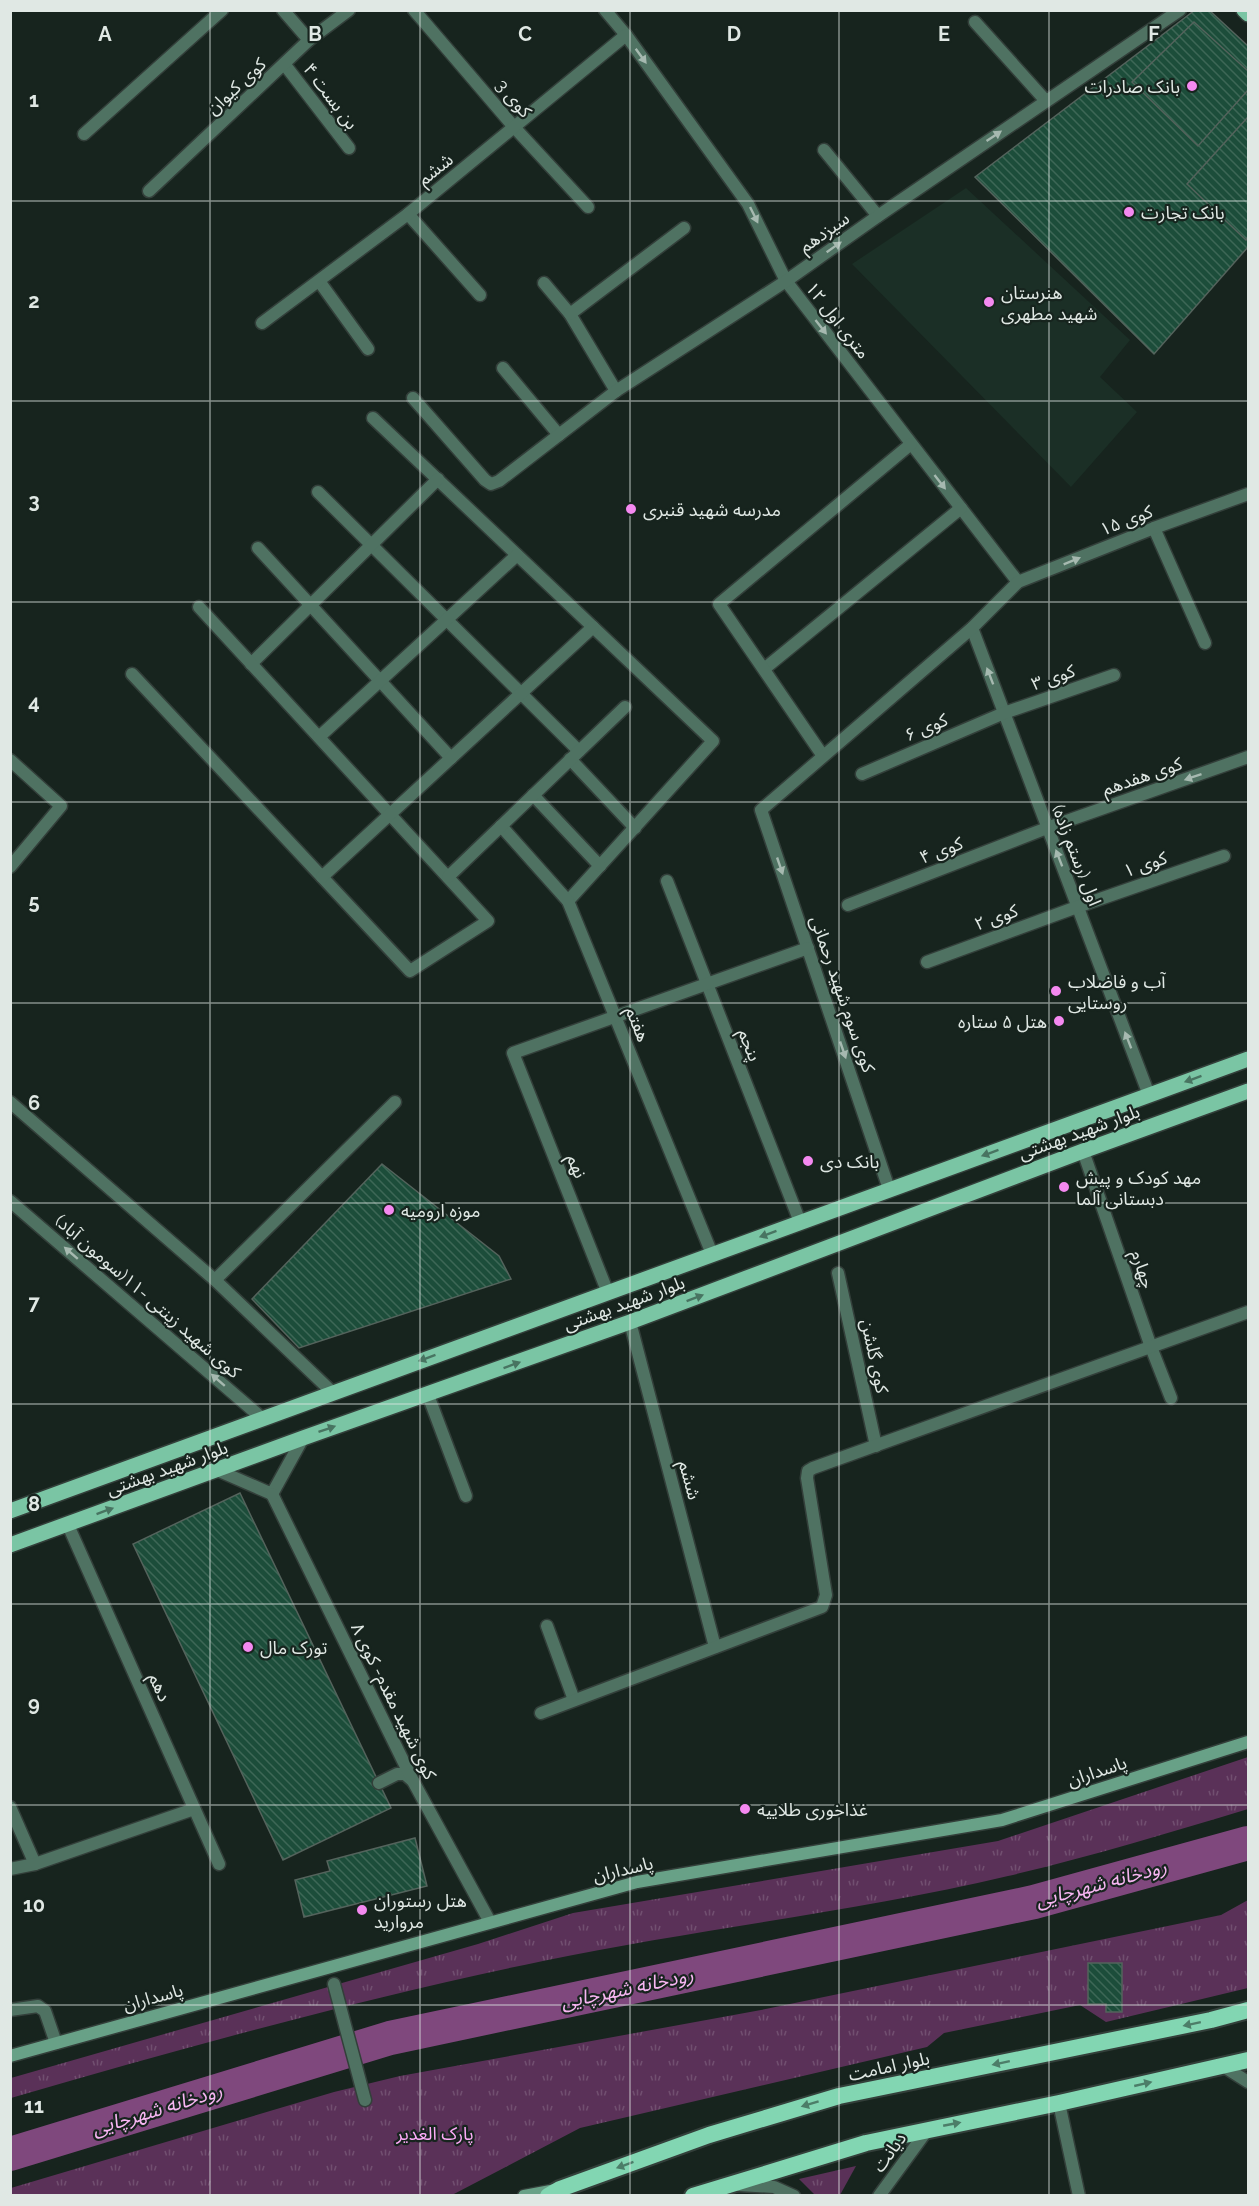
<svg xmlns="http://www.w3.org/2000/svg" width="1259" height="2206" font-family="Raleway,'Noto Sans Arabic',sans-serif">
	<defs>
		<pattern id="grass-tufts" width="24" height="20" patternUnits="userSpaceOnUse" patternTransform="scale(1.5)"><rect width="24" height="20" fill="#5a3158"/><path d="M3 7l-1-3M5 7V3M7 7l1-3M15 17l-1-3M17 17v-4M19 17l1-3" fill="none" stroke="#714f70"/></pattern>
		<pattern id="building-back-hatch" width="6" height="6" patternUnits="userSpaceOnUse" patternTransform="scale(1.5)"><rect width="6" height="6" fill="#1c4d3a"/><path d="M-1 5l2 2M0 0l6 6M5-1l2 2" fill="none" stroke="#3d6756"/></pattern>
	</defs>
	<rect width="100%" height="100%" fill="#17241e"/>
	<polygon fill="#1b2f26" points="966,188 1130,340 1100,377 1137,412 1071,487 852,264"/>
	<g fill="url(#grass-tufts)">
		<path d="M1248,1757V1809C1169,1833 1089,1857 1008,1876C855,1912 697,1929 543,1961C363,1998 187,2047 11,2098V2078L478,1944L573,1913L998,1841Z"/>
		<polygon points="1248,1900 1248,1988 1106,2022 1080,2005 944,2033 927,2047 580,2128 452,2195 11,2196 11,2188 334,2092 400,2076 761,2010 1221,1915"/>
		<polygon points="856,2166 840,2195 815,2195 799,2179"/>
	</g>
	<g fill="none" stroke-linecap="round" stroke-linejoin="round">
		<polyline stroke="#7f487d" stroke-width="34" points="10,2154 390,2038 1034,1902 1248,1843"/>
	</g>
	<g fill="url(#building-back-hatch)" stroke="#54635c" stroke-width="1.5">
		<polygon points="1195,10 1209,10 1248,46 1248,247 1154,354 975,177"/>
		<polygon points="1194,22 1248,71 1248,90 1198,146 1132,82"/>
		<polygon points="1248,117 1248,236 1246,240 1187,184"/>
		<polygon points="382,1164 499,1256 511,1279 299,1348 252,1299"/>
		<polygon points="240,1493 391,1808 283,1860 133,1544"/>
		<polygon points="415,1838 427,1886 304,1917 295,1880 330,1871 327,1861"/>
		<polygon points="1088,1963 1122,1963 1122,2012 1106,2012 1106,2004 1088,2004"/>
	</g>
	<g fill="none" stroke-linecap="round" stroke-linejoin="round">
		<defs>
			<g id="service">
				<polyline points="10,760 61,806 10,867"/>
				<polyline points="10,1102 215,1280 332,1392"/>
				<polyline points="215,1280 395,1102"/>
				<polyline points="379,1783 397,1774 405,1774 413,1781"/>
				<polyline points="10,2010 38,2006 45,2011 56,2043"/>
			</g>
			<polyline id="pedestrian" points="334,1984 365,2100"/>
			<g id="minor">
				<polyline points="283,10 309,40"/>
				<polyline points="414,10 514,127 588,207"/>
				<polyline points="605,10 626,35 748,204 786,281 1018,582"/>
				<polyline points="975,22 1046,101"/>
				<polyline points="285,65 349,148"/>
				<polyline points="84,134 222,10"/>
				<polyline points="824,150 878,216"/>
				<polyline points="149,191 309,40 349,10"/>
				<polyline points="408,214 480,295"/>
				<polyline points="319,281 368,349"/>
				<polyline points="544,283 570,314 616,391"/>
				<polyline points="570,314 684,228"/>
				<polyline points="262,323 408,214 626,35"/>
				<polyline points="503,368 559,435"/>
				<polyline points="413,398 485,480 491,484 499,481 616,391 786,281 878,216 1180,10"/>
				<polyline points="373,418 713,741 568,901"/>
				<polyline points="318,492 579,751"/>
				<polyline points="1154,528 1205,643"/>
				<polyline points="258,548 451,758"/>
				<polyline points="972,628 1149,1095"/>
				<polyline points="251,664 438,479"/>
				<polyline points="764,669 961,508"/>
				<polyline points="132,674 410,971 488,921 199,607"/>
				<polyline points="319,737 517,555"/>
				<polyline points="823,756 719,604 911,444"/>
				<polyline points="570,759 635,828"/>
				<polyline points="862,774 1004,713 1114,675"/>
				<polyline points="533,795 600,866"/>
				<polyline points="501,826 568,901 712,1254"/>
				<polyline points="322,877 593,627"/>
				<polyline points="448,877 625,707"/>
				<polyline points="667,881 800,1222"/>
				<polyline points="848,905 1047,828 1248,757"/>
				<polyline points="927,962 1077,907 1224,856"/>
				<polyline points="1083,1151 1151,1347 1171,1398"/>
				<polyline points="889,1189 761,810 972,628 1018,582 1154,528 1248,494"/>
				<polyline points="10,1201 263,1419"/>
				<polyline points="838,1273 876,1446"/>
				<polyline points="608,1293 513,1053 808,948"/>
				<polyline points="630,1322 715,1647"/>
				<polyline points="428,1395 466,1496"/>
				<polyline points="217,1470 272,1494 303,1438"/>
				<polyline points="272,1494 413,1781 490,1922"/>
				<polyline points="68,1525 219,1864"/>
				<polyline points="547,1626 574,1700"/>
				<polyline points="541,1713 822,1607 826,1595 807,1478 808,1471 813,1468 1248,1312"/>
				<polyline points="10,1807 35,1864"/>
				<polyline points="10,1869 35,1864 194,1809"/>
				<polyline points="1223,2066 1248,2082"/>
				<polyline points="1059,2103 1079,2196"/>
			</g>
			<g id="tertiary">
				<polyline points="739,2185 774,2187 794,2196"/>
				<polyline points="879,2196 928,2129"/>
			</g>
			<g id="secondary">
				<polyline points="10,2056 637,1882 1002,1820 1248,1742"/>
				<polyline points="524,2196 556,2190"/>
			</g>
			<g id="primary">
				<polyline points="1244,10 1248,14"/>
				<polyline points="10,1511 1248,1059"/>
				<polyline points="10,1545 303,1438 630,1322 1083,1151 1248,1091"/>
			</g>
			<g id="trunk">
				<polyline points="548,2196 560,2189 709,2135 839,2096 1211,2020 1248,2010"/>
				<polyline points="693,2196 866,2143 1059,2103 1248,2060"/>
			</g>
		</defs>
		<use href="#service" stroke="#333f3a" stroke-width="15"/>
		<use href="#pedestrian" stroke="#333f3a" stroke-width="15"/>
		<use href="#minor" stroke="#333f3a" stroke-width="15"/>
		<use href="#tertiary" stroke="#333f3a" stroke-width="15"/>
		<use href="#secondary" stroke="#333f3a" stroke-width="15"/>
		<use href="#primary" stroke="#333f3a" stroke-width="18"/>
		<use href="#trunk" stroke="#333f3a" stroke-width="20"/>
		<use href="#service" stroke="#4f7262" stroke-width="12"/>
		<use href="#pedestrian" stroke="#4f7262" stroke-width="12"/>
		<use href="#minor" stroke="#4f7262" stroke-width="12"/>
		<use href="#tertiary" stroke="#4f7262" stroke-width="12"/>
		<use href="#secondary" stroke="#68a187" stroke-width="12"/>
		<use href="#primary" stroke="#7ac5a4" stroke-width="15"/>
		<use href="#trunk" stroke="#82d6b2" stroke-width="16"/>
	</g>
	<defs><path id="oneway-solid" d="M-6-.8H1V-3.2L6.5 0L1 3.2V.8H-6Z" transform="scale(1.5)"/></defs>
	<g fill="#a6b9b0">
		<use href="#oneway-solid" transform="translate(641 56) rotate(54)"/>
		<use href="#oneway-solid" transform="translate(994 136) rotate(-34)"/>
		<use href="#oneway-solid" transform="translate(754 215) rotate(64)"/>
		<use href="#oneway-solid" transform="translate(834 247) rotate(-35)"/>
		<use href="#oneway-solid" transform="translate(821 327) rotate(52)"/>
		<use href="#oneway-solid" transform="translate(940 482) rotate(52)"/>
		<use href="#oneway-solid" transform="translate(1072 561) rotate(-22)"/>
		<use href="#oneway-solid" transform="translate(990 676) rotate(-111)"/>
		<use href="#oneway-solid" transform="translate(1193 777) rotate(161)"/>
		<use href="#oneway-solid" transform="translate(1059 858) rotate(-111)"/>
		<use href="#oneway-solid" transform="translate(780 866) rotate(71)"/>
		<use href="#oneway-solid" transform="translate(1128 1040) rotate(-111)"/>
		<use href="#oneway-solid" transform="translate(843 1050) rotate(71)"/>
		<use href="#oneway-solid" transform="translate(71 1253) rotate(-139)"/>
		<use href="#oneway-solid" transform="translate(218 1380) rotate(-139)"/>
	</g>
	<g fill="#487461">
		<use href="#oneway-solid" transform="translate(1193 1079) rotate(160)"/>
		<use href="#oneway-solid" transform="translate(990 1153) rotate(160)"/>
		<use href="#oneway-solid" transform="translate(768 1234) rotate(160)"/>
		<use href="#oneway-solid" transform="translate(695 1298) rotate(-21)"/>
		<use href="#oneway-solid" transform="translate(427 1358) rotate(160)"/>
		<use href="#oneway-solid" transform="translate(512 1365) rotate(-20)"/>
		<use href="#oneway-solid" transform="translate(327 1429) rotate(-19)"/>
		<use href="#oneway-solid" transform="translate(105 1511) rotate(-20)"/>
	</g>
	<g fill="#4c7d68">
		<use href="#oneway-solid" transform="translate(1192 2024) rotate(168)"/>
		<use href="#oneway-solid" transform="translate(1001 2063) rotate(168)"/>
		<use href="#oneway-solid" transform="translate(1143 2084) rotate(-13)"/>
		<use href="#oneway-solid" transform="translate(810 2104) rotate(163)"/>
		<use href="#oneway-solid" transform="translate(952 2124) rotate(-11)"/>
		<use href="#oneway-solid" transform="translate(625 2165) rotate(160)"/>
	</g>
	<path fill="none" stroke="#e0e8e4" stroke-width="1.5" stroke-opacity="0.55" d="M210,10V2196M420,10V2196M630,10V2196M839,10V2196M1049,10V2196M10,201H1248M10,401H1248M10,602H1248M10,802H1248M10,1003H1248M10,1203H1248M10,1404H1248M10,1604H1248M10,1805H1248M10,2005H1248"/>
	<g fill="#f489f0" stroke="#17241e" stroke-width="2">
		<circle cx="1192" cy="86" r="6"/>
		<circle cx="1129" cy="212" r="6"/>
		<circle cx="989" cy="302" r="6"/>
		<circle cx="631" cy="509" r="6"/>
		<circle cx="1056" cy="991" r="6"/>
		<circle cx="1059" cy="1021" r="6"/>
		<circle cx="808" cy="1161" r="6"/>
		<circle cx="1064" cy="1187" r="6"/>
		<circle cx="389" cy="1210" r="6"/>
		<circle cx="248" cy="1647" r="6"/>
		<circle cx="745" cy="1809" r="6"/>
		<circle cx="362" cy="1910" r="6"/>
	</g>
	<g text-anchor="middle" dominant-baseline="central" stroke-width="4.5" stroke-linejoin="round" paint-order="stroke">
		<g font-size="18" fill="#e0e8e4" stroke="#17241e">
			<text transform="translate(236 86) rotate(-43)">کوی کیوان</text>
			<text transform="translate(331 96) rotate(53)">بن بست ۴</text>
			<text transform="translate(514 98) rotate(49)">کوی 3</text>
			<text transform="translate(435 169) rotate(-39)">ششم</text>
			<text transform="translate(824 232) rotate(-35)">سیزدهم</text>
			<text transform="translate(838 320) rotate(52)">۱۲ متری اول</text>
			<text transform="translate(1126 520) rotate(-21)">کوی ۱۵</text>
			<text transform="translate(1053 677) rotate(-19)">کوی ۳</text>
			<text transform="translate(926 727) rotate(-23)">کوی ۶</text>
			<text transform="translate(1142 776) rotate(-19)">کوی هفدهم</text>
			<text transform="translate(941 850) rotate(-21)">کوی ۴</text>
			<text transform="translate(1077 855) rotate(69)">اول (رستم زاده)</text>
			<text transform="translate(1145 864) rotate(-19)">کوی ۱</text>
			<text transform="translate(996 917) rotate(-20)">کوی ۲</text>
			<text transform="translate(843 994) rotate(71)">کوی سوم شهید رحمانی</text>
			<text transform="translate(638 1024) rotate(68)">هفتم</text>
			<text transform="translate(750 1045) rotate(69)">پنجم</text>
			<text transform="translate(1079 1132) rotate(-20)">بلوار شهید بهشتی</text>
			<text transform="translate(577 1166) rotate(68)">نهم</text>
			<text transform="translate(1143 1269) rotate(71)">چهارم</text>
			<text transform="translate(148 1296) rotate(41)">کوی شهید زینتی -۱۱(سومون آباد)</text>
			<text transform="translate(624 1303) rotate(-20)">بلوار شهید بهشتی</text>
			<text transform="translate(875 1356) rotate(78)">کوی گلشن</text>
			<text transform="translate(167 1468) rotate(-20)">بلوار شهید بهشتی</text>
			<text transform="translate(690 1480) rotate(75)">ششم</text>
			<text transform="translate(160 1687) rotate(66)">دهم</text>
			<text transform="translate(394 1701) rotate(64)">کوی شهید مقدم- کوی ۸</text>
			<text transform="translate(1097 1771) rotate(-18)">پاسداران</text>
			<text transform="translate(623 1869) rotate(-13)">پاسداران</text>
			<text transform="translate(153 1997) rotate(-15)">پاسداران</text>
			<text transform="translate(889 2066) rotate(-12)">بلوار امامت</text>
			<text transform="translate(889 2152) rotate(-54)">دیانت</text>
		</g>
		<g font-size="18" fill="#e0e8e4" stroke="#17241e" text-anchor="start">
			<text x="1180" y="86" text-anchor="end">بانک صادرات</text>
			<text x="1141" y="212">بانک تجارت</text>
			<text x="1001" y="292">هنرستان<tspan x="1001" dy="21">شهید مطهری</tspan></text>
			<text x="643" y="509">مدرسه شهید قنبری</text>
			<text x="1068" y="981">آب و فاضلاب<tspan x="1068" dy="21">روستایی</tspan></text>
			<text x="1047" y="1021" text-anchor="end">هتل ۵ ستاره</text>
			<text x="820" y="1161">بانک دی</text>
			<text x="1076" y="1177">مهد کودک و پیش<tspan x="1076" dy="21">دبستانی آلما</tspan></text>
			<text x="401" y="1210">موزه ارومیه</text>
			<text x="260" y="1647">تورک مال</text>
			<text x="757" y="1809">غذاخوری طلاییه</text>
			<text x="374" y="1900">هتل رستوران<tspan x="374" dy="21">مروارید</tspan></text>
		</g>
		<g font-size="18" fill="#feacf9" stroke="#17241e">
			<text x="435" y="2133">پارک الغدیر</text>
		</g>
		<g font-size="20" font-style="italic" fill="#f7b6f2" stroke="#17241e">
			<text transform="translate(1101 1883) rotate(-15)">رودخانه شهرچایی</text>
			<text transform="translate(627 1988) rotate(-12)">رودخانه شهرچایی</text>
			<text transform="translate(157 2109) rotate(-17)">رودخانه شهرچایی</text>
		</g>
	</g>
	<g font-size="20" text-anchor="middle" font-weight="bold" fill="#e0e8e4" stroke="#17241e" stroke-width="4.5" stroke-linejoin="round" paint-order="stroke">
		<text x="105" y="41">A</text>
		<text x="315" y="41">B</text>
		<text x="525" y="41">C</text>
		<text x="734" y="41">D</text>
		<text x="944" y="41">E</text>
		<text x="1154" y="41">F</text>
		<text x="34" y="107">1</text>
		<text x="34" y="308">2</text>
		<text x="34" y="508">3</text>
		<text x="34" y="709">4</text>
		<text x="34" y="909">5</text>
		<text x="34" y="1110">6</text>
		<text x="34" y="1310">7</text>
		<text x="34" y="1511">8</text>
		<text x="34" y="1711">9</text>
		<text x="34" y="1912">10</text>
		<text x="34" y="2113">11</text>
	</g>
	<rect width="1259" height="2206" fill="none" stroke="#e0e8e4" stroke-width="24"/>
</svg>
